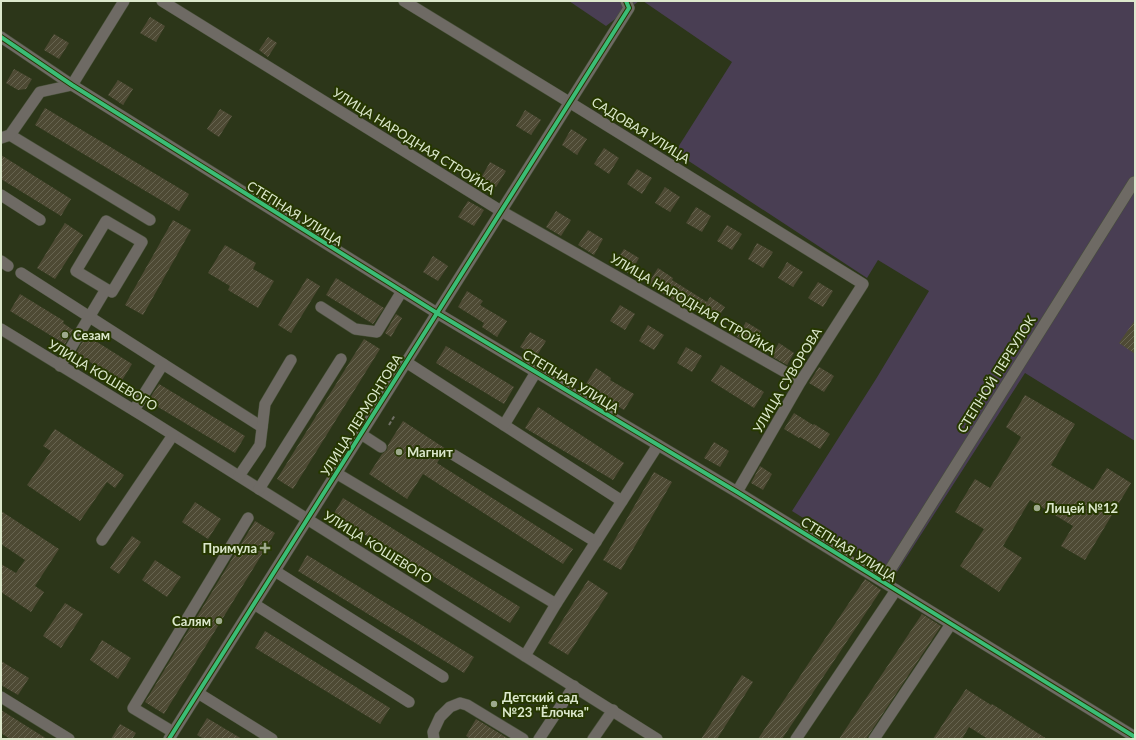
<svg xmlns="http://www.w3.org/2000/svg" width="1136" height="740" font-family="Lato,sans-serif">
	<defs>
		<pattern id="building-hatch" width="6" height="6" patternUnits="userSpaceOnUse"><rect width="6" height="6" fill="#4e4a34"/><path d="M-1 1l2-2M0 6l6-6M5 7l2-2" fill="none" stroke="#676450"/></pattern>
	</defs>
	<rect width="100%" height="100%" fill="#2c3619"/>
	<g fill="#493e53">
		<polygon points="569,1 639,1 606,26"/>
		<polygon points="643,1 1135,1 1135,441 1025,373 895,575 792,511 876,379 929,291 878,260 867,278 675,152 732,62"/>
	</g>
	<g fill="url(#building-hatch)">
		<polygon points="150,17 165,26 156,42 140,33"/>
		<polygon points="54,34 69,43 59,59 44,50"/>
		<polygon points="268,37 277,43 268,57 259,50"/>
		<polygon points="14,69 32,79 26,89 18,90 6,83"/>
		<polygon points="118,80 133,89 123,105 108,95"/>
		<polygon points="45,108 189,194 179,211 35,125"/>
		<polygon points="220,109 232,116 219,137 207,129"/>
		<polygon points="525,110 541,120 531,135 516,126"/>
		<polygon points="571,129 587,139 577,155 562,145"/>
		<polygon points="604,148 619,158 609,174 594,164"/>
		<polygon points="1,155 71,199 61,216 1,179"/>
		<polygon points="490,162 506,171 496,187 481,178"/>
		<polygon points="637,169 652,178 642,194 627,184"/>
		<polygon points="665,187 680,197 670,212 655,203"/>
		<polygon points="468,201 484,210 474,226 458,217"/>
		<polygon points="696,207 711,216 702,232 686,223"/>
		<polygon points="556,211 571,220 561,236 546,227"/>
		<polygon points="173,220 191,230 143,315 125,305"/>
		<polygon points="65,223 83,235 55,279 37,268"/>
		<polygon points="727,225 742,234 732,250 717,241"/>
		<polygon points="588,230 603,239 594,255 578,245"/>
		<polygon points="757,243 773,252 763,268 748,259"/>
		<polygon points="225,245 256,263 253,269 274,281 258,308 228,290 230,286 208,273"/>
		<polygon points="624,249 639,258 630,274 614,264"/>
		<polygon points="433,256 448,266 438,281 423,272"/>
		<polygon points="787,262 803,272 793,287 778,278"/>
		<polygon points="658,268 673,278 672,280 707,302 710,297 725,307 715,322 692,308 690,310 675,301 648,284"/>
		<polygon points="307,278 320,286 291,333 278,325"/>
		<polygon points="336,278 384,308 373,324 326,295"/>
		<polygon points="818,282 833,291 823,307 808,298"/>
		<polygon points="467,291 483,301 480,305 507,321 497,337 482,327 484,323 458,307"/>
		<polygon points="20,294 64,321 63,323 73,330 65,344 10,311"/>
		<polygon points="620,305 635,314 625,330 610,321"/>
		<polygon points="396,314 402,318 391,337 385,333"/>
		<polygon points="1135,320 1135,354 1119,343"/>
		<polygon points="746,322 761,331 752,345 737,337"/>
		<polygon points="648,325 664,335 654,350 639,341"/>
		<polygon points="530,332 546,341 536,357 520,347"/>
		<polygon points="86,335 132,364 121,382 76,353"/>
		<polygon points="364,339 380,349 293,489 277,479"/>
		<polygon points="779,343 794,353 787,365 771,356"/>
		<polygon points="446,346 514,387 504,404 436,363"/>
		<polygon points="686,347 702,356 692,372 677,363"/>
		<polygon points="721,365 764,392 754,408 711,381"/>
		<polygon points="819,367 834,376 824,392 809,383"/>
		<polygon points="596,368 611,378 610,380 634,394 624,410 609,401 610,399 586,384"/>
		<polygon points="159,384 245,436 235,453 148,401"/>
		<polygon points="1025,395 1075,424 1051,465 1093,490 1107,468 1131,483 1085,560 1061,546 1073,526 1030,500 1003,546 1022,558 999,592 960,566 984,529 955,512 975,479 990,488 1021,437 1006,427"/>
		<polygon points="538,407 624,463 613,480 525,428"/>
		<polygon points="794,413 813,425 814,424 830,434 820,449 800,437 799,438 784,429"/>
		<polygon points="403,421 446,449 437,463 573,549 563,564 423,474 407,499 369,474 382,454 387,450 388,445"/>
		<polygon points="55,429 124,475 115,488 107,482 80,521 27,485 51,451 43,446"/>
		<polygon points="714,442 729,451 720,467 704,458"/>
		<polygon points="760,466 772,474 763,490 751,483"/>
		<polygon points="654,472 672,482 621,570 603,560"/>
		<polygon points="343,498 520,607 510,623 333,515"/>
		<polygon points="195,502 221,519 208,539 182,522"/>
		<polygon points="1,511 59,549 35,586 44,592 31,612 1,592 1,564 16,573 25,560 1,544"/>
		<polygon points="255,521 275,533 164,714 145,702"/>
		<polygon points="132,536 141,542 119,574 110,568"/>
		<polygon points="307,555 474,657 464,673 298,571"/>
		<polygon points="155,560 181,577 167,597 142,580"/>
		<polygon points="865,579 881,590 782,739 758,739"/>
		<polygon points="588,580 608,593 568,655 548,643"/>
		<polygon points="65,603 83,614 61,648 43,636"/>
		<polygon points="922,614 941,626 866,739 839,739"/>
		<polygon points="265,631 390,708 380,724 255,648"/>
		<polygon points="102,640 131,658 118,679 90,660"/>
		<polygon points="1,661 29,678 18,695 1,685"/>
		<polygon points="742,675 753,682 717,739 701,739"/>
		<polygon points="966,689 991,705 992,704 1047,739 988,739 969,727 962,739 933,739"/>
		<polygon points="1,710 47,739 10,739 1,733"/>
		<polygon points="207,718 242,739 204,739 197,735"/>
		<polygon points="476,719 509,739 471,739 466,736"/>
		<polygon points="120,724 136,733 132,739 111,739"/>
	</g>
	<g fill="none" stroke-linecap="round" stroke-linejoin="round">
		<defs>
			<g id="minor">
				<polyline points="162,1 501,211 801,381"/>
				<polyline points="404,1 569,102 863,284 801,381 737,492"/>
				<polyline points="1,37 72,85 437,313 737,492 1135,737"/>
				<polyline points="10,135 150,220"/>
				<polyline points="1,138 10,135 40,92 72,85 124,1"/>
				<polyline points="1,195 40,220"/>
				<polyline points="1,261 8,266"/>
				<polyline points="21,273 163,364"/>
				<polyline points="321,307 355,329 377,332 402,291"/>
				<polyline points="1,329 148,419 657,739"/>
				<polyline points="406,362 622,501"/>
				<polyline points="60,366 106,289 112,292 142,242 106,221 76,271 106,289"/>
				<polyline points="134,410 163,364 262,427"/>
				<polyline points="504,425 536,372"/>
				<polyline points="361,434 381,447"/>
				<polyline points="454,455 596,542"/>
				<polyline points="336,473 556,604"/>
				<polyline points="239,476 260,445 265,404 291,360"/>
				<polyline points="259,489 341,359"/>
				<polyline points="102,540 173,435"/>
				<polyline points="275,571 443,677"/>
				<polyline points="883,581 1134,182"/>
				<polyline points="254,604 409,702"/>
				<polyline points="525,656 556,604 658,445"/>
				<polyline points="198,693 272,739"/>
				<polyline points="1,697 69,739"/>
				<polyline points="173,732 133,708 248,518"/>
				<polyline points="169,739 629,8 626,1"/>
				<polyline points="434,739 433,732 440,717 450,707 460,703 467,705 523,739"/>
				<polyline points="539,739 574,686"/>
				<polyline points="593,739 613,710"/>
				<polyline points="796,739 896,590"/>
				<polyline points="874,739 951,624"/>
			</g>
		</defs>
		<use href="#minor" stroke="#475038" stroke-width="12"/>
		<polyline stroke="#717067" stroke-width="2" stroke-dasharray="4 2" stroke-linecap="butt" points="389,425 395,415"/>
		<use href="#minor" stroke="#6e6a64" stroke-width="11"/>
		<defs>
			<g id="cycleway">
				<polyline points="1,37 72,85 437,313 737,492 1135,737"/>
				<polyline points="169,739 629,8 626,1"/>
			</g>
		</defs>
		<use href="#cycleway" stroke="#263700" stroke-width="6"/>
		<use href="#cycleway" stroke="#3abd76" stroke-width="4"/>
	</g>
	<g fill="#9eaa8d" stroke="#263700" stroke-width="1.5">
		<circle cx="65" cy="335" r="4"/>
		<circle cx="399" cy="452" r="4"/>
		<circle cx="1037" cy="508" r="4"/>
		<path d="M263 542h4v4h4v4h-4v4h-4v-4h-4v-4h4z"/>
		<circle cx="219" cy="621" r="4"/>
		<circle cx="494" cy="704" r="4"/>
	</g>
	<g text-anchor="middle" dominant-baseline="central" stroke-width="4" stroke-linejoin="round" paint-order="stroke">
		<g font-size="13" fill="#dce8cc" stroke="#263700">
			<text transform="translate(641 130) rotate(32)">САДОВАЯ УЛИЦА</text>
			<text transform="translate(414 141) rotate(32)">УЛИЦА НАРОДНАЯ СТРОЙКА</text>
			<text transform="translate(295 213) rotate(32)">СТЕПНАЯ УЛИЦА</text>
			<text transform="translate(693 304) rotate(30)">УЛИЦА НАРОДНАЯ СТРОЙКА</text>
			<text transform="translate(996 374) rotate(-58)">СТЕПНОЙ ПЕРЕУЛОК</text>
			<text transform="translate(103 375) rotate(31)">УЛИЦА КОШЕВОГО</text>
			<text transform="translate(787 380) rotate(-59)">УЛИЦА СУВОРОВА</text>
			<text transform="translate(571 381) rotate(31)">СТЕПНАЯ УЛИЦА</text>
			<text transform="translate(361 415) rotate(-58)">УЛИЦА ЛЕРМОНТОВА</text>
			<text transform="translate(378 547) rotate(32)">УЛИЦА КОШЕВОГО</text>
			<text transform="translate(849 549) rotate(32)">СТЕПНАЯ УЛИЦА</text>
		</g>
		<g font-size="13" font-weight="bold" fill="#dce8cc" stroke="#263700" text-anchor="start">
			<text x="73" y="335">Сезам</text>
			<text x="407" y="452">Магнит</text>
			<text x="1045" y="508">Лицей №12</text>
			<text x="257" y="548" text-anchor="end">Примула</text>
			<text x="211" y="621" text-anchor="end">Салям</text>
			<text x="502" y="697">Детский сад<tspan x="502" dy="15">№23 "Ёлочка"</tspan></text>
		</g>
	</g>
	<rect width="1136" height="740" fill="none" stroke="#dce8cc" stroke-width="4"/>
</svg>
